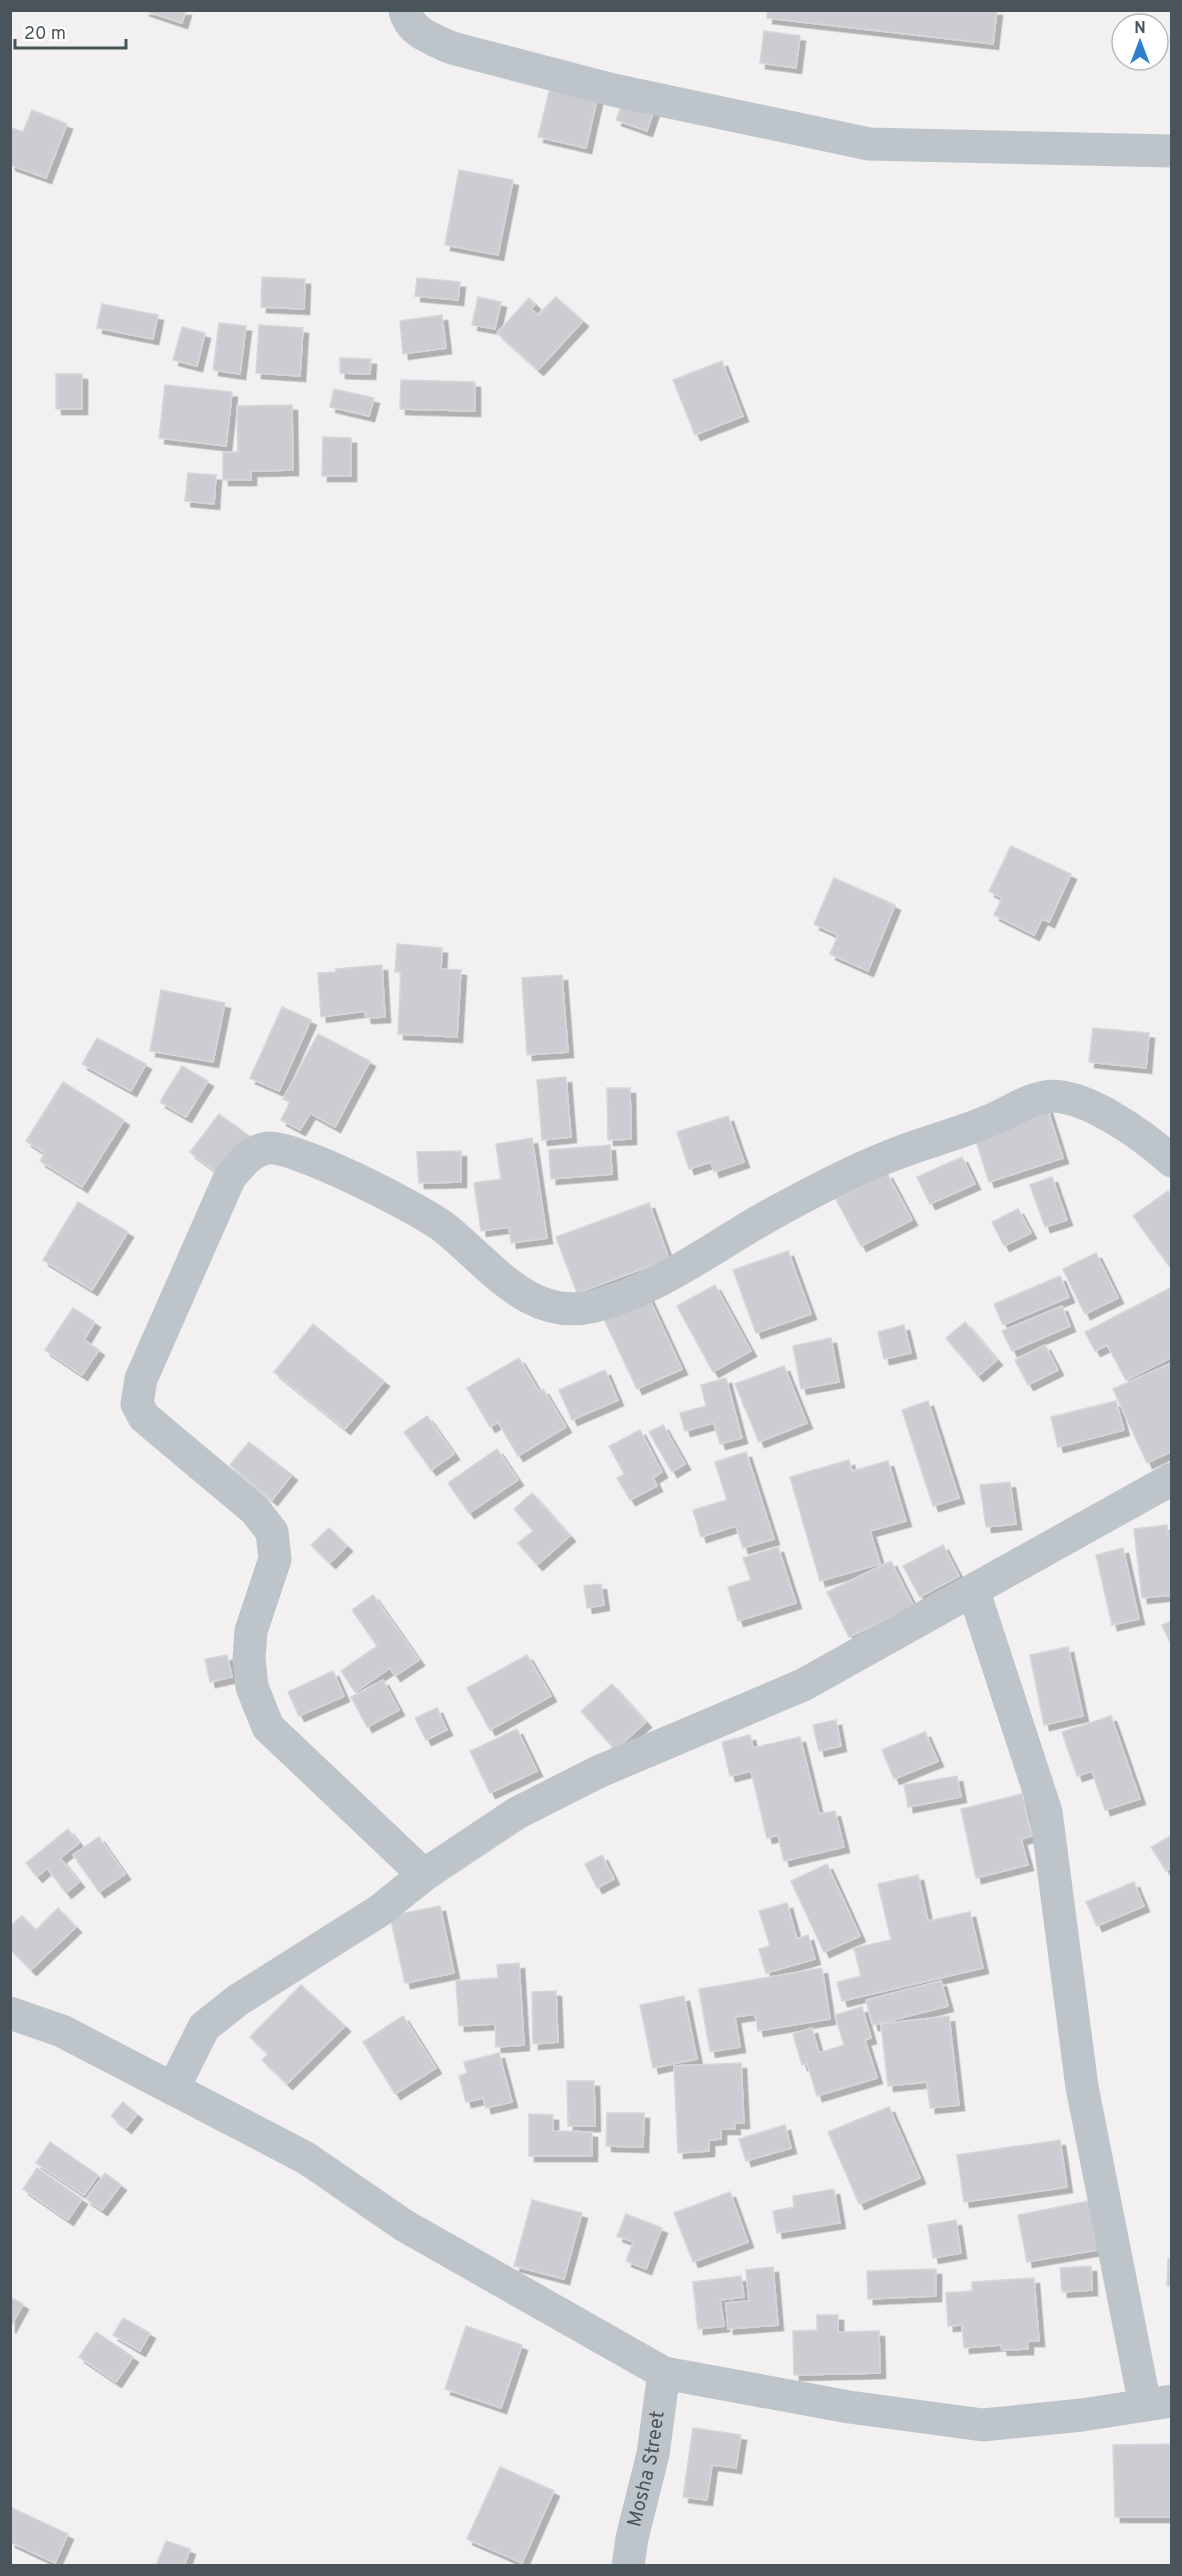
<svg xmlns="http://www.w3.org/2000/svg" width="1182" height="2576" font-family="Overpass,sans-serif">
	<defs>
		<filter id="shadow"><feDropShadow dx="5.5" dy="5.5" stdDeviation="0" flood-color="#0004"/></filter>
	</defs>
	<rect width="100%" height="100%" fill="#f2f0f0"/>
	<g fill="#cbcdd2" stroke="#d4d7da" stroke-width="1.5" filter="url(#shadow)">
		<polygon points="143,10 186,10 182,23"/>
		<polygon points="768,10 997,10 993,44 767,18"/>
		<polygon points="764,31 800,36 796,68 760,63"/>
		<polygon points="551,84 598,95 586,148 538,137"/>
		<polygon points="624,99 654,110 647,131 616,120"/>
		<polygon points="32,110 67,124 46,178 10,165 10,127 23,132"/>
		<polygon points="459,170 513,180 498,255 445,245"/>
		<polygon points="262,277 305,279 304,309 261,307"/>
		<polygon points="417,278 460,282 458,300 415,296"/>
		<polygon points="478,297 501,302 495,329 472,325"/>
		<polygon points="556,297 583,321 538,370 497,333 529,298 535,304 531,309 538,315"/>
		<polygon points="102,304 158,315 153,339 97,328"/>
		<polygon points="442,315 446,348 403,354 400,321"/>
		<polygon points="219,323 246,326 240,374 213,370"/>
		<polygon points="259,325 303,328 300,376 256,373"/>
		<polygon points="182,327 205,333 197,366 173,360"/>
		<polygon points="340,358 371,359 370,374 340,373"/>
		<polygon points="722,361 743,416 695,435 673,380"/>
		<rect x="56" y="374" width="26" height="35"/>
		<polygon points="401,380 475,382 475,411 400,409"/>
		<polygon points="165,385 232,392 226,446 159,438"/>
		<polygon points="334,389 374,398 369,416 330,407"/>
		<polygon points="292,405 293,470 251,471 251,480 223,480 223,452 238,452 237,406"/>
		<polygon points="323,437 351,438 351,476 322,476"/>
		<polygon points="188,473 216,475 214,504 185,501"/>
		<polygon points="1011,846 1071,874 1049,922 1042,919 1034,935 994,915 1002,898 989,891"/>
		<polygon points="834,878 895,905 868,971 830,954 838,935 814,924"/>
		<polygon points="397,944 442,948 441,969 461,970 457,1037 398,1034 401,972 395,972"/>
		<polygon points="382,965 385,1017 366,1018 365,1011 321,1017 318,973 336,972 336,969"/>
		<polygon points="562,975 568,1052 527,1055 522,978"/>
		<polygon points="161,990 225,1003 213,1062 150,1051"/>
		<polygon points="282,1007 311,1020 279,1091 250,1078"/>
		<polygon points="1093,1028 1149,1033 1146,1068 1089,1062"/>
		<polygon points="318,1034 370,1061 335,1127 310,1113 300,1130 281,1120 290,1102 283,1099"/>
		<polygon points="97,1038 146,1064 131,1091 82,1064"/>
		<polygon points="182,1066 208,1081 186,1117 160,1102"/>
		<polygon points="566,1077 571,1137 542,1140 537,1080"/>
		<polygon points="63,1082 124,1120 82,1187 40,1161 45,1153 26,1141"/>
		<polygon points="607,1088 630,1088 631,1139 608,1140"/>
		<polygon points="1047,1108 1063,1158 989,1182 973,1132"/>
		<polygon points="219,1114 252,1138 223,1177 190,1152"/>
		<polygon points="728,1116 744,1162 714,1172 711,1162 689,1169 677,1132"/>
		<polygon points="532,1138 547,1238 511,1243 509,1227 481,1231 474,1183 501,1179 496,1144"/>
		<polygon points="610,1145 612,1174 551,1179 549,1150"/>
		<polygon points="461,1151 461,1182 419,1183 417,1152"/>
		<polygon points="962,1157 975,1184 930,1204 917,1177"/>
		<polygon points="887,1173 912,1220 861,1246 836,1199"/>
		<polygon points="1052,1177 1067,1220 1045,1227 1030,1185"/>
		<polygon points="1168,1191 1172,1197 1172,1264 1169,1266 1133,1216"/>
		<polygon points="78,1202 128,1232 92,1290 43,1260"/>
		<polygon points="649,1203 669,1259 577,1293 556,1237"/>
		<polygon points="1018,1209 1031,1233 1004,1246 992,1222"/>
		<polygon points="788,1251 811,1314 756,1333 733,1270"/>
		<polygon points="1096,1253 1118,1298 1085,1314 1063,1269"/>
		<polygon points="1060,1276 1069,1297 1003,1325 994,1304"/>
		<polygon points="715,1285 751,1351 713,1372 677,1306"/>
		<polygon points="1172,1287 1172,1357 1126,1380 1107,1345 1095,1351 1085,1332"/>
		<polygon points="648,1296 682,1369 637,1389 603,1317"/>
		<polygon points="1062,1306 1070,1326 1012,1351 1002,1331"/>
		<polygon points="73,1308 95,1322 84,1340 99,1350 82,1375 45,1350"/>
		<polygon points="965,1322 997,1360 978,1376 946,1338"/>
		<polygon points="313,1324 384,1381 345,1429 274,1372"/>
		<polygon points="904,1325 911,1353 884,1359 878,1332"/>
		<polygon points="831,1338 839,1382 801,1389 793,1346"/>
		<polygon points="1045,1345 1058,1370 1028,1385 1015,1360"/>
		<polygon points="519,1358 539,1392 543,1389 566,1427 518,1456 498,1422 490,1427 467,1388"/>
		<polygon points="1172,1363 1172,1451 1147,1463 1113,1389"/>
		<polygon points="784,1366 807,1423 759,1442 735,1384"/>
		<polygon points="605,1370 618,1400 572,1420 559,1390"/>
		<polygon points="726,1378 742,1438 720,1444 714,1423 685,1431 680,1413 706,1406 701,1385"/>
		<polygon points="928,1401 959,1498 933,1506 902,1410"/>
		<polygon points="1116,1401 1124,1430 1058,1447 1051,1417"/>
		<polygon points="427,1416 454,1454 431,1470 404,1432"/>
		<polygon points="663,1425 685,1464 672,1472 649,1432"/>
		<polygon points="640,1430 662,1472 653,1478 657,1486 630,1500 617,1478 624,1474 609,1446"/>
		<polygon points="249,1442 292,1475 272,1500 230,1465"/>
		<polygon points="497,1449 518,1480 469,1513 448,1483"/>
		<polygon points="746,1452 774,1539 743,1548 736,1526 701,1537 693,1510 727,1500 715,1462"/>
		<polygon points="849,1460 852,1471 888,1461 906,1521 870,1531 880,1564 820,1581 790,1477"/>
		<polygon points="1010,1482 1016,1524 986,1527 980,1485"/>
		<polygon points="532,1493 570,1536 537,1565 518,1543 533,1531 514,1509"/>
		<polygon points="1167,1525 1168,1534 1172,1534 1172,1595 1142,1598 1134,1529"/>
		<polygon points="329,1528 347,1546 330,1563 311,1545"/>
		<polygon points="943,1545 959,1576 920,1597 903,1566"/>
		<polygon points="778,1547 796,1603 738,1621 728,1587 751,1580 743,1558"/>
		<polygon points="1123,1548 1139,1619 1112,1625 1096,1555"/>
		<polygon points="891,1561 914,1607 849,1637 827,1592"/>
		<polygon points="601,1584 604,1605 587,1608 584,1586"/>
		<polygon points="373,1595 419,1660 395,1676 390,1668 355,1692 341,1671 377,1646 352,1610"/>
		<polygon points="1172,1621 1172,1647 1162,1625"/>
		<polygon points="1068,1647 1083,1716 1044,1725 1030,1655"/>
		<polygon points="227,1655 232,1677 210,1682 205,1659"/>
		<polygon points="527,1655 551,1696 490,1730 467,1688"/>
		<polygon points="333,1671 344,1696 299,1716 288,1692"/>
		<polygon points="383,1680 399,1710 367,1727 351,1697"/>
		<polygon points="612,1684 646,1722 615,1750 581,1711"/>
		<polygon points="437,1708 447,1730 426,1740 415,1718"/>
		<polygon points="1111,1716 1140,1799 1105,1810 1092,1771 1077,1776 1062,1732"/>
		<polygon points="836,1720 841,1746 819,1751 813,1725"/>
		<polygon points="517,1729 537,1771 490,1793 470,1751"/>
		<polygon points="925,1732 938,1761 894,1779 882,1750"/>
		<polygon points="750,1735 753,1748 800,1737 819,1814 835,1811 844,1847 784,1861 778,1835 767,1838 751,1771 730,1776 722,1742"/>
		<polygon points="957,1776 961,1797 908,1807 904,1785"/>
		<polygon points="1022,1794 1032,1836 1021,1839 1028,1865 976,1878 961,1809"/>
		<polygon points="68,1829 79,1843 60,1858 79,1882 66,1893 47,1868 37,1877 26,1863"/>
		<polygon points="1172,1835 1172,1867 1166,1871 1151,1847"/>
		<polygon points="99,1837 125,1874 99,1892 73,1855"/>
		<polygon points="602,1855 614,1879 597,1888 585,1864"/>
		<polygon points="827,1864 860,1936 824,1952 791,1881"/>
		<polygon points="918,1875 928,1921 970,1912 983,1968 842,2001 837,1982 861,1976 854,1948 891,1940 878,1884"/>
		<polygon points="1134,1882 1144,1906 1097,1926 1086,1902"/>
		<polygon points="787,1903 797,1939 808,1935 815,1959 766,1973 759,1949 770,1946 759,1911"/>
		<polygon points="440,1906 454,1973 405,1983 390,1916"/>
		<polygon points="58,1908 76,1927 31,1970 10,1949 10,1926 22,1916 36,1930"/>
		<polygon points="519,1963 524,2045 496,2047 495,2024 459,2026 456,1981 498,1978 497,1965"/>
		<polygon points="822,1968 830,2019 758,2031 755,2014 735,2017 740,2047 710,2052 699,1989"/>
		<polygon points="941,1981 948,2006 873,2025 866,2000"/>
		<polygon points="301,1985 345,2026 287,2084 262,2060 268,2054 250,2037"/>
		<polygon points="556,1991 558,2042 533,2044 532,1992"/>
		<polygon points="684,1996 697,2059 653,2068 640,2005"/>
		<polygon points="862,2007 871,2038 865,2040 877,2078 817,2096 807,2063 802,2065 793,2034 812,2028 819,2053 844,2045 835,2015"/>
		<polygon points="403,2016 436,2068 395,2094 363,2042"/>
		<polygon points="949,2016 959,2105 930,2108 927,2082 888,2086 881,2024"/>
		<polygon points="499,2053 512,2102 486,2108 483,2098 466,2102 459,2076 467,2073 464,2062"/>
		<polygon points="741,2063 744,2123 734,2123 735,2129 721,2129 721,2139 709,2140 709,2151 678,2153 674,2066"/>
		<polygon points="567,2081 594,2081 595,2126 568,2126"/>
		<polygon points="123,2102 137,2114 126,2128 111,2116"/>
		<polygon points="889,2107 920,2178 859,2204 828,2132"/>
		<polygon points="607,2113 644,2113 643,2147 606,2146"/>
		<polygon points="529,2114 553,2115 553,2131 592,2132 592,2156 529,2156"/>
		<polygon points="785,2125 791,2148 746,2161 739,2139"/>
		<polygon points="1060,2140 1067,2187 964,2202 957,2155"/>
		<polygon points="50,2142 98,2175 84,2195 36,2163"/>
		<polygon points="37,2168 82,2199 68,2220 23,2189"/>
		<polygon points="105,2173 121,2185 102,2210 86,2199"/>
		<polygon points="834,2189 840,2223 777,2233 773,2211 794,2207 793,2196"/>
		<polygon points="730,2192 748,2242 693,2262 674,2213"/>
		<polygon points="532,2200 582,2213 564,2279 514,2266"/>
		<polygon points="1094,2200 1103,2249 1027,2262 1018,2215"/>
		<polygon points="626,2214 662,2228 646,2269 626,2261 633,2242 617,2236"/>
		<polygon points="956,2220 961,2253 933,2258 928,2225"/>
		<polygon points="1168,2258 1172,2259 1172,2286 1167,2286"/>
		<polygon points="1091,2266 1092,2290 1062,2292 1060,2268"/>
		<polygon points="773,2267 778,2325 728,2329 726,2303 749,2301 746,2270"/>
		<polygon points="936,2269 936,2296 868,2299 867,2271"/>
		<polygon points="741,2276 744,2297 720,2300 724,2326 698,2329 693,2282"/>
		<polygon points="1034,2278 1039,2341 1028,2341 1028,2349 1002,2350 1001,2345 964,2348 962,2325 948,2326 946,2293 972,2291 972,2282"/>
		<polygon points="10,2297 23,2304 10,2328"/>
		<polygon points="817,2315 838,2315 838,2332 879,2331 880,2373 794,2375 793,2331 817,2330"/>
		<polygon points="123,2318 150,2333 140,2351 113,2335"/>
		<polygon points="466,2326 522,2345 501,2408 445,2389"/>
		<polygon points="96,2332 133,2357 116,2382 79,2357"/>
		<polygon points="693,2428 741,2435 736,2468 712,2465 707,2500 683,2497"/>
		<polygon points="1172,2444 1172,2517 1115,2517 1113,2445"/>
		<polygon points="500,2467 554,2491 522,2563 467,2539"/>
		<polygon points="10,2507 68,2534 55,2563 10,2542"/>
		<polygon points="166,2541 190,2549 184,2566 156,2566"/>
	</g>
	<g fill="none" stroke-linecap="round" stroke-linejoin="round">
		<g stroke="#bdc5cb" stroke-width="33">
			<path d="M405,10C409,32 434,40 452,48L613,90L869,144L1172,151"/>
			<polyline points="974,1592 1046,1812 1082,2087 1145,2405"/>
			<path d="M424,1875L268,1727L252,1687L249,1659L251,1631L275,1559L272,1532L255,1510L144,1417L137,1404L141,1379L230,1177C241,1165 250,1151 267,1148C293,1144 418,1208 442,1226C488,1261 528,1323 595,1306C659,1289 713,1247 770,1215C808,1194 849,1172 890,1156C922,1143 955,1135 986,1122C1005,1115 1026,1100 1045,1097C1082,1090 1145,1137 1172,1161"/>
			<polyline points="10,2013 62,2031 306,2158 405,2226 664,2373 849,2407 983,2425 1082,2415 1172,2401"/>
			<polyline points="173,2089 204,2027 238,2000 379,1911 424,1875 517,1813 598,1772 803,1685 1172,1479"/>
			<path id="s1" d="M628,2566L632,2538L653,2454L664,2373"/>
		</g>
	</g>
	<g text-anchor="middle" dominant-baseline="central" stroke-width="4.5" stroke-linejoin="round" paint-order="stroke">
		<g font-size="20" fill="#4a545b" stroke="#fff">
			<text stroke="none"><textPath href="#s1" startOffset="99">Mosha Street</textPath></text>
		</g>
	</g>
	<rect width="1182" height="2576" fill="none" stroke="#4a545b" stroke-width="24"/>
	<g transform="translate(1140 42)"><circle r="28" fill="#ffffff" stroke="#b7bbbd" stroke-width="1.5"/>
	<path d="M0-4.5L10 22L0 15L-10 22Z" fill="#2e80ce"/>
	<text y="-9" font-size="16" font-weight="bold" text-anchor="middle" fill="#4a545b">N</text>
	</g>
	<path d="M15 39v9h111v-9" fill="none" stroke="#4a545b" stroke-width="3"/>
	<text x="24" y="39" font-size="18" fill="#4a545b" stroke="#ffffff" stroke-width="4.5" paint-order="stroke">20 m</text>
</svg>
